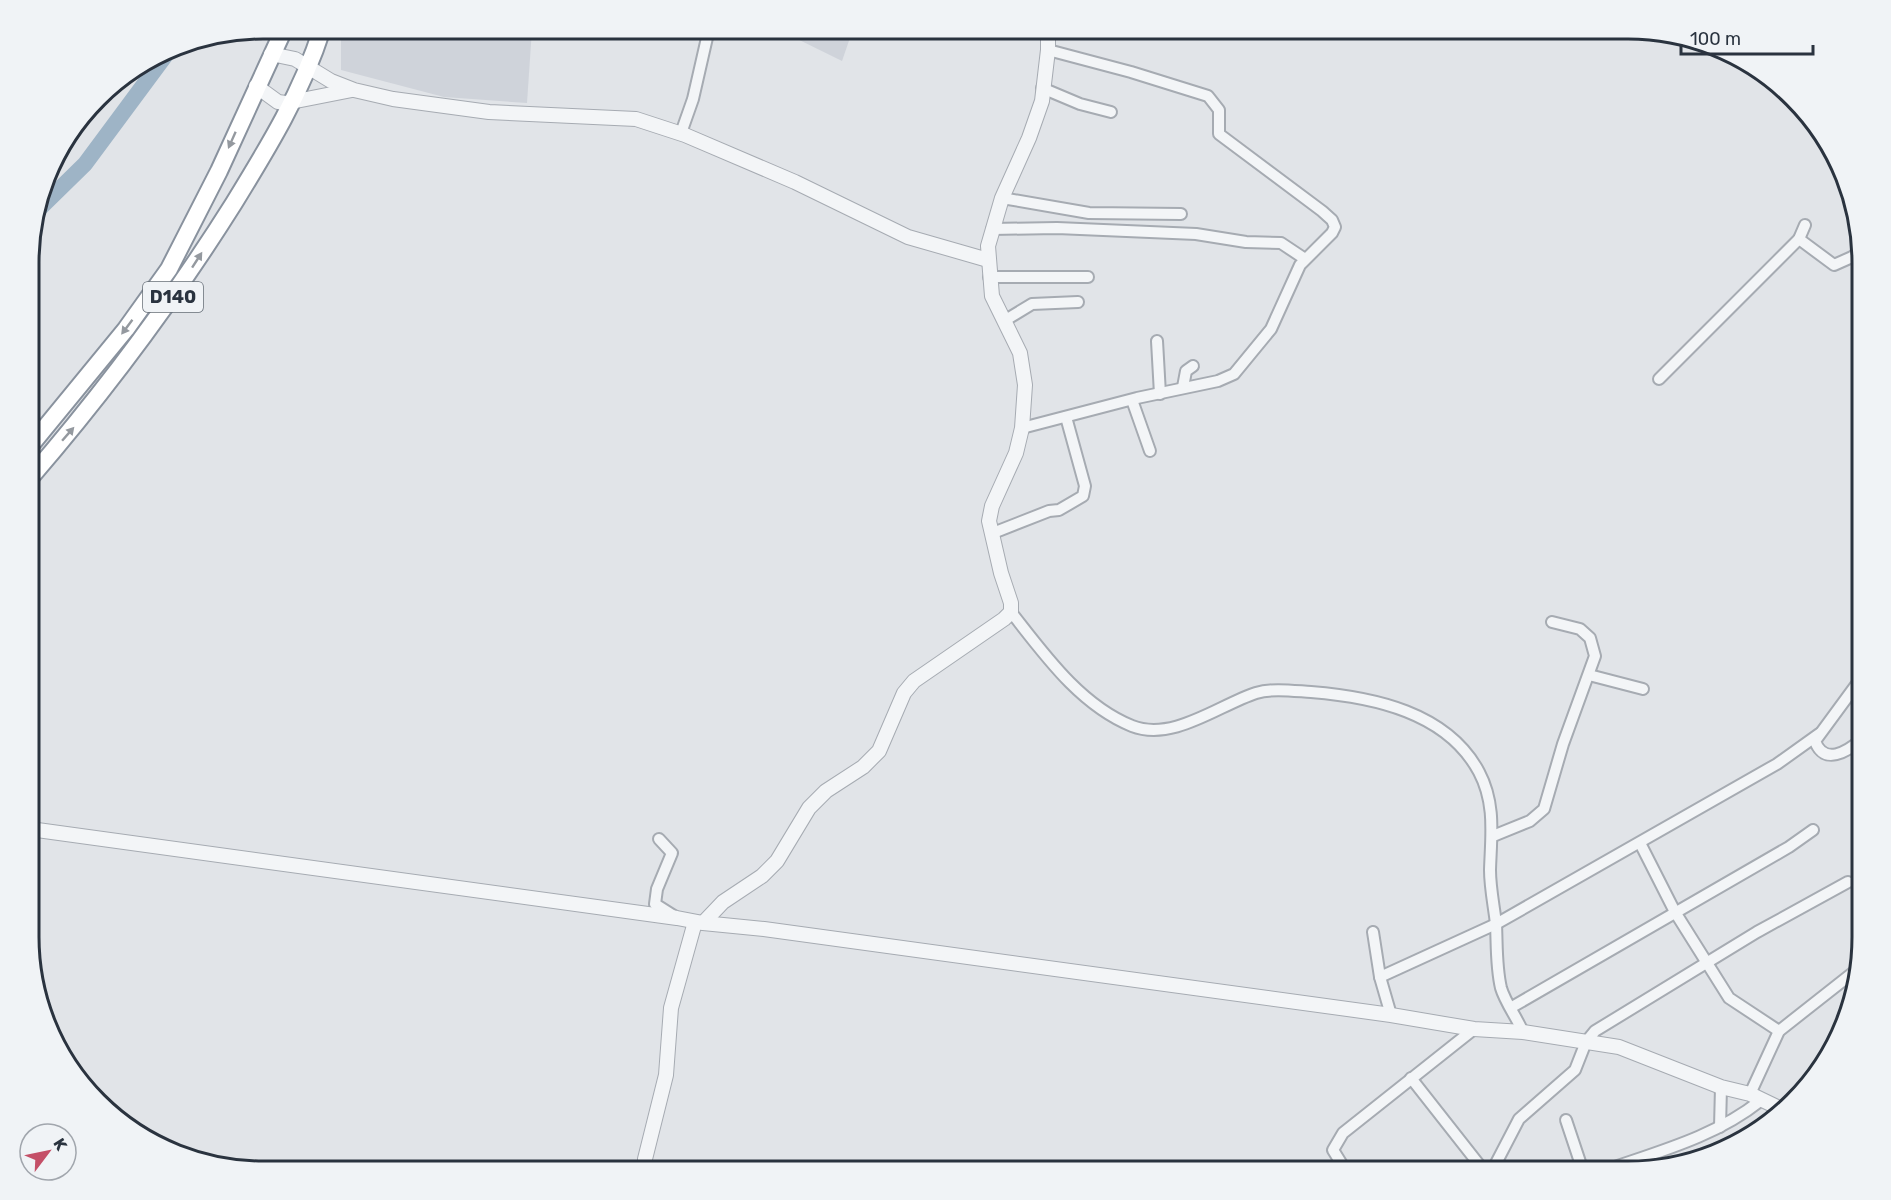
<svg xmlns="http://www.w3.org/2000/svg" width="1891" height="1200" font-family="Rubik,sans-serif">
	<rect width="100%" height="100%" fill="#e1e4e8"/>
	<g fill="#cfd3da">
		<polygon points="341,29 532,29 527,103 444,97 341,70"/>
		<polygon points="777,29 853,29 842,61"/>
	</g>
	<g fill="none" stroke-linecap="round" stroke-linejoin="round">
		<polyline stroke="#9eb4c6" stroke-width="16" points="37,211 85,164 171,48"/>
		<defs>
			<g id="minor">
				<polyline points="1042,88 1080,104 1111,112"/>
				<polyline points="681,133 693,99 709,29"/>
				<polyline points="1002,198 1089,213 1181,214"/>
				<polyline points="992,229 1057,228 1196,234 1246,242 1281,243 1305,259"/>
				<polyline points="1799,239 1834,265 1852,257 1862,249"/>
				<polyline points="989,277 1088,277"/>
				<polyline points="1004,321 1032,304 1078,302"/>
				<polyline points="1157,341 1160,394"/>
				<polyline points="1659,379 1799,239 1805,225"/>
				<polyline points="1183,387 1186,371 1193,366"/>
				<polyline points="1132,400 1150,451"/>
				<polyline points="1022,428 1137,398 1218,381 1234,374 1271,329 1300,265 1332,233 1335,227 1332,220 1322,211 1219,134 1219,110 1208,96 1131,72 1048,50"/>
				<polyline points="993,533 1049,511 1059,510 1083,496 1085,486 1066,417"/>
				<path d="M1011,612C1044,654 1080,705 1132,726C1173,742 1219,705 1256,693C1272,688 1294,691 1311,692C1373,697 1447,712 1479,772C1496,804 1491,836 1490,870C1490,888 1494,906 1496,924C1497,945 1496,967 1501,988C1505,1002 1517,1018 1523,1032"/>
				<polyline points="1589,675 1643,689"/>
				<path d="M1862,677L1815,741C1824,766 1847,752 1862,739"/>
				<polyline points="1493,836 1530,821 1544,809 1563,744 1595,656 1590,638 1580,629 1552,622"/>
				<polyline points="659,839 672,853 657,889 655,904 674,916"/>
				<polyline points="1640,843 1675,912 1729,998 1779,1031"/>
				<polyline points="1373,932 1380,977 1391,1015"/>
				<polyline points="1380,977 1496,924 1777,764 1819,734"/>
				<polyline points="1512,1007 1789,847 1813,830"/>
				<polyline points="1411,1078 1481,1167"/>
				<polyline points="1750,1094 1779,1031 1859,968"/>
				<polyline points="1566,1120 1583,1171"/>
				<polyline points="1720,1127 1721,1087"/>
				<polyline points="1346,1171 1333,1150 1343,1133 1474,1029"/>
				<polyline points="1492,1171 1519,1119 1575,1070 1586,1042 1595,1031 1757,932 1848,882"/>
				<path d="M1603,1171C1657,1152 1715,1137 1760,1101"/>
			</g>
			<g id="tertiary">
				<polyline points="271,54 295,59 331,81 354,90 393,99 489,112 636,119 685,135 795,182 908,237 988,260"/>
				<polyline points="256,86 278,102 286,103 352,90"/>
				<polyline points="30,829 677,918 703,923 764,929 1391,1015 1474,1029 1523,1032 1619,1047 1721,1087 1750,1094 1779,1108"/>
				<polyline points="703,923 723,902 762,876 777,861 809,808 826,791 863,767 879,751 904,693 914,681 1004,619 1011,612 1011,603 1001,573 989,521 992,506 1016,453 1022,428 1025,385 1020,353 992,296 988,246 1002,198 1029,138 1042,101 1048,50 1048,29"/>
				<polyline points="645,1171 645,1159 666,1075 671,1008 695,922"/>
			</g>
			<g id="trunk">
				<polyline points="30,446 126,329 169,269 219,171 284,29"/>
				<path d="M30,478C105,391 173,300 234,203C269,146 302,92 322,29"/>
			</g>
		</defs>
		<use href="#minor" stroke="#a6abb2" stroke-width="14"/>
		<use href="#tertiary" stroke="#a6abb2" stroke-width="16"/>
		<use href="#trunk" stroke="#89929e" stroke-width="20"/>
		<use href="#minor" stroke="#f3f5f7" stroke-width="10"/>
		<use href="#tertiary" stroke="#f3f5f7" stroke-width="14"/>
		<use href="#trunk" stroke="#fff" stroke-width="16"/>
	</g>
	<defs><path id="oneway-solid" d="M-6-.8H1V-3.2L6.5 0L1 3.2V.8H-6Z" transform="scale(1.5)"/></defs>
	<g fill="#94999f">
		<use href="#oneway-solid" transform="translate(232 140) rotate(114)"/>
		<use href="#oneway-solid" transform="translate(197 260) rotate(-57)"/>
		<use href="#oneway-solid" transform="translate(127 327) rotate(127)"/>
		<use href="#oneway-solid" transform="translate(68 434) rotate(-49)"/>
	</g>
	<g text-anchor="middle" dominant-baseline="central" stroke-width="6" stroke-linejoin="round" paint-order="stroke">
		<rect fill="#f0f3f6" stroke="#656d76" stroke-width="1.5" x="143" y="282" width="60" height="30" rx="4.5"/>
		<g font-size="18" font-weight="bold" fill="#2a333f">
			<text x="173" y="297">D140</text>
		</g>
	</g>
	<path d="M0 0H1891V1200H0ZM263 39H1628A224 224 0 0 1 1852 263V937A224 224 0 0 1 1628 1161H263A224 224 0 0 1 39 937V263A224 224 0 0 1 263 39Z" fill="#f0f3f6" fill-rule="evenodd"/>
	<path fill="none" stroke="#2a333f" stroke-width="3" d="M263 39H1628A224 224 0 0 1 1852 263V937A224 224 0 0 1 1628 1161H263A224 224 0 0 1 39 937V263A224 224 0 0 1 263 39Z"/>
	<g transform="translate(48 1152) rotate(58)"><circle r="28" fill="#f0f3f6" stroke="#a1a6ad" stroke-width="1.5"/>
	<path d="M0-4.5L10 22L0 15L-10 22Z" fill="#c44f67"/>
	<text y="-9" font-size="16" font-weight="bold" text-anchor="middle" fill="#2a333f">K</text>
	</g>
	<path d="M1681 45v9h132v-9" fill="none" stroke="#2a333f" stroke-width="3"/>
	<text x="1690" y="45" font-size="18" fill="#2a333f" stroke="#f0f3f6" stroke-width="4.5" paint-order="stroke">100 m</text>
</svg>
